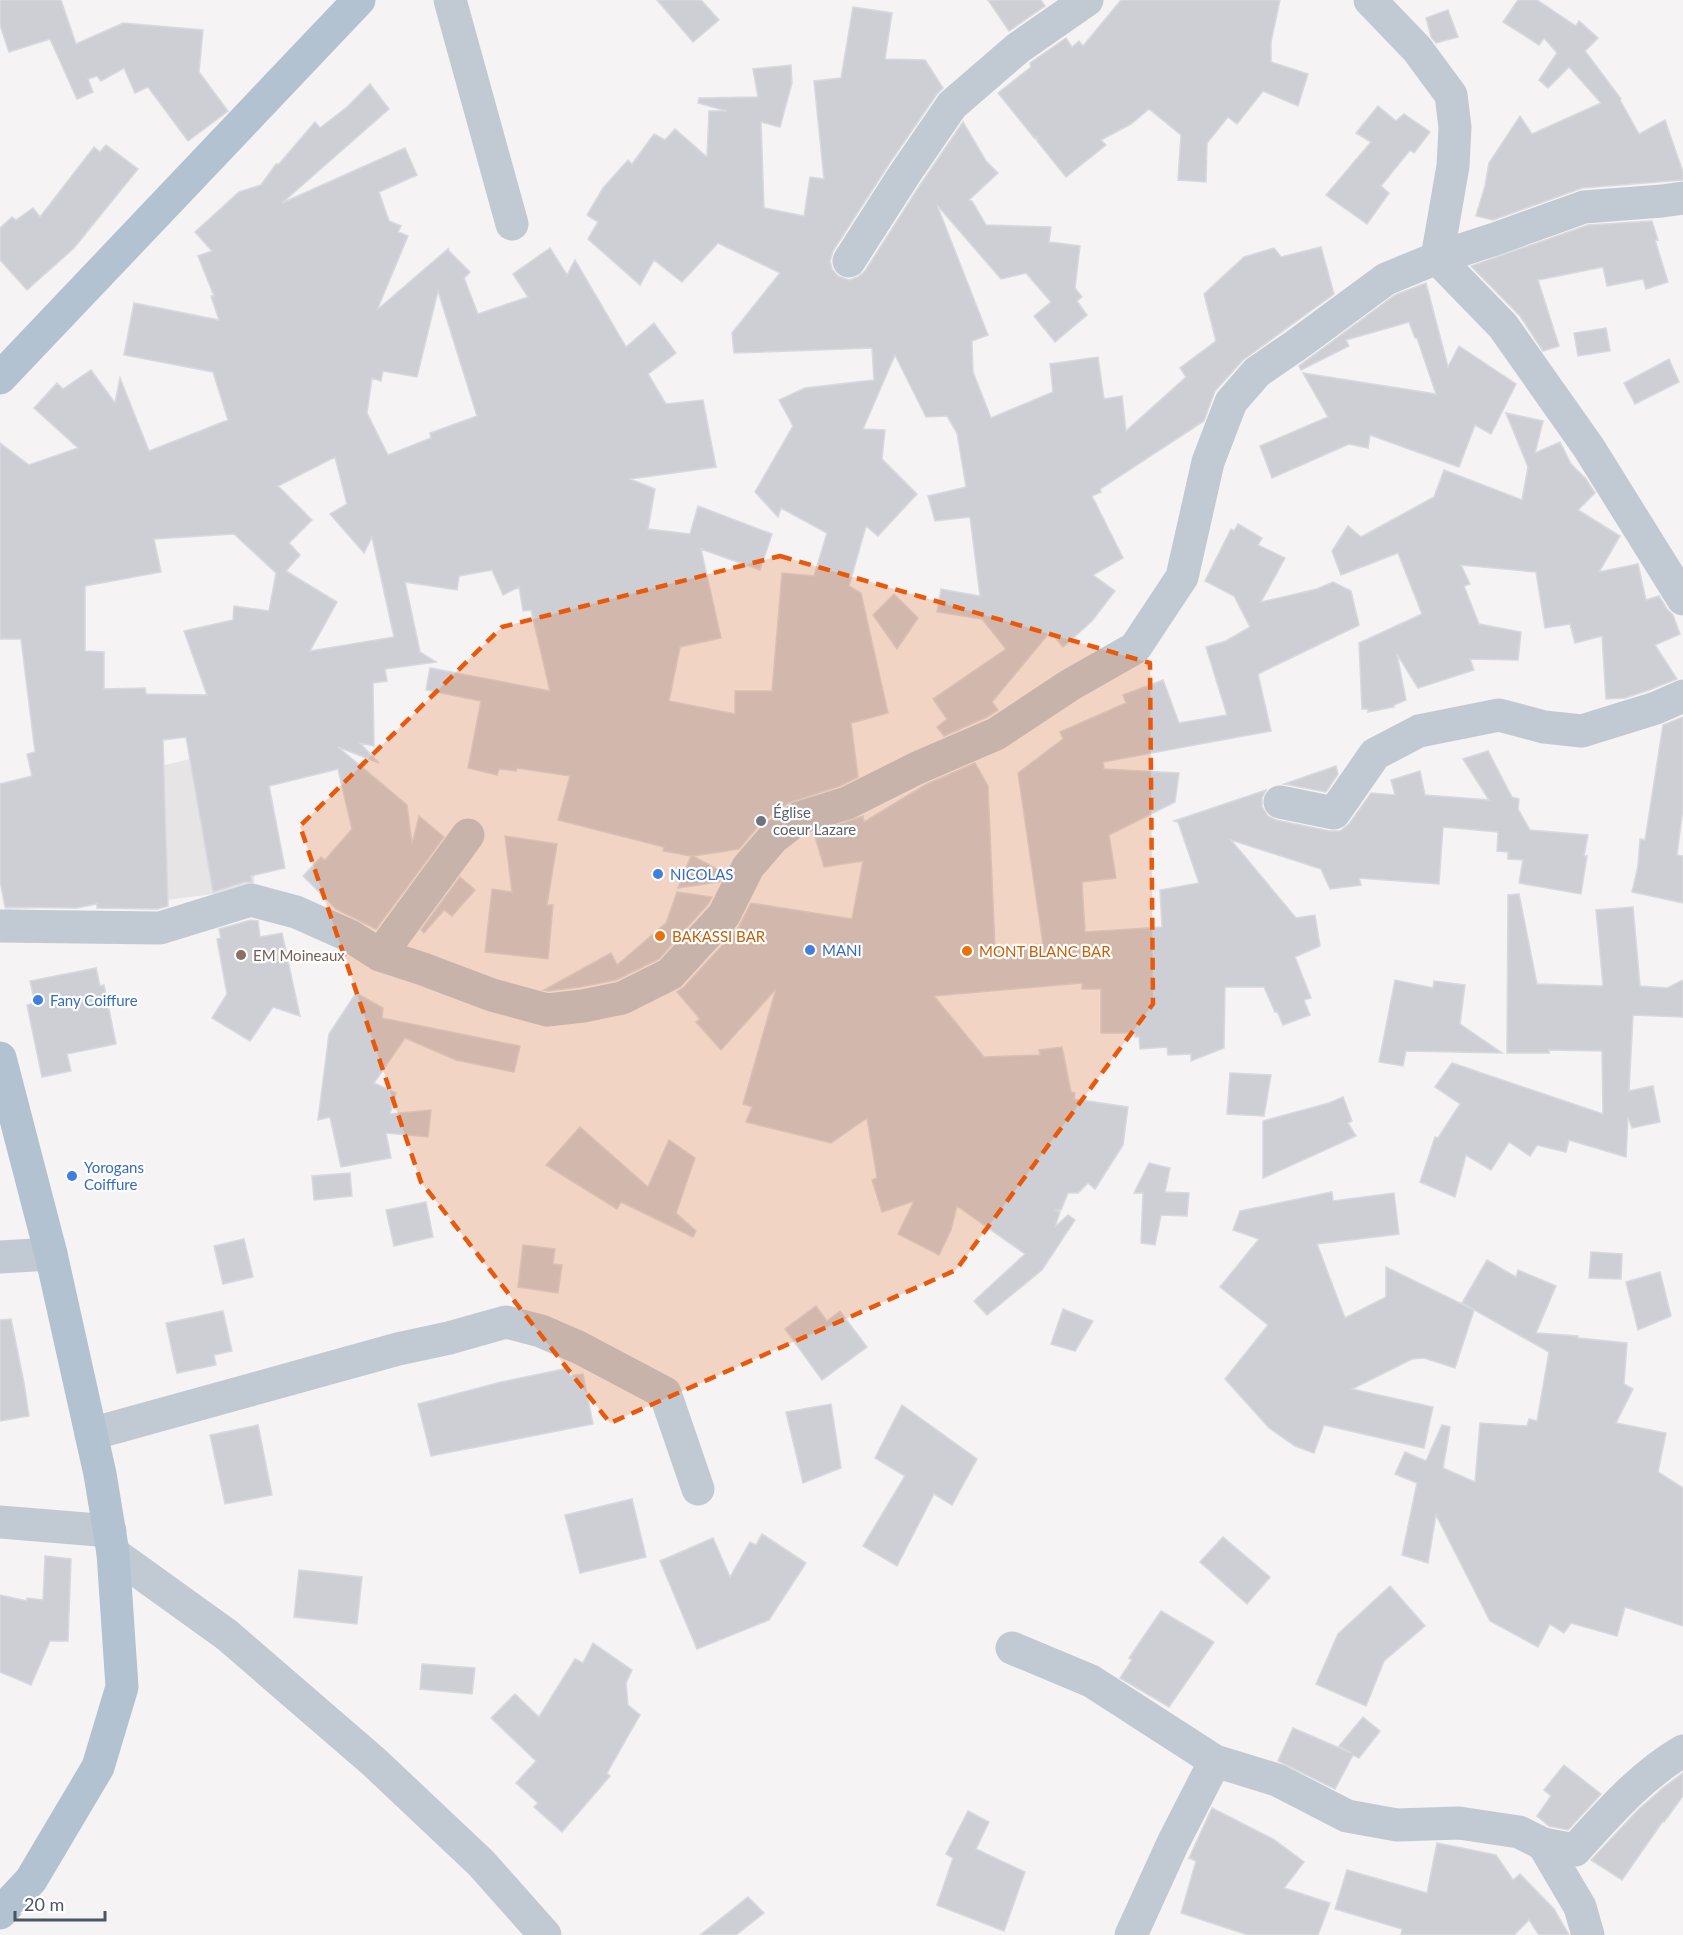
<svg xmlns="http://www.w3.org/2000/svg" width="1683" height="1935" font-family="Lato,sans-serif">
	<rect width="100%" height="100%" fill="#f5f3f3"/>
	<polygon fill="#e6e4e5" points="244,746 255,889 158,901 5,910 0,848 0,799 107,779"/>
	<g fill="#cdcfd5" stroke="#d7d9de" stroke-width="1.5" fill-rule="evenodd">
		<polygon points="0,0 61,0 76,44 123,23 203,30 199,72 228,111 188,141 148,87 135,93 124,68 101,81 97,76 88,79 93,92 77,99 50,39 9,52 0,25"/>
		<polygon points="657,0 701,0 719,20 693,42"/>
		<polygon points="988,0 1041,0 1045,6 1009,31"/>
		<polygon points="1121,0 1280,0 1271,42 1271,62 1308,74 1298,106 1263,91 1237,124 1228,117 1207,143 1206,182 1178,180 1181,135 1149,109 1131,124 1101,140 1106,145 1066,177 1037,141 1037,137 1035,139 998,93 1031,67 1030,63 1066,38 1072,47 1079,41 1083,46"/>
		<polygon points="1518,0 1537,0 1576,26 1579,21 1598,38 1585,51 1621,99 1620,100 1639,134 1665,120 1683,172 1683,180 1582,188 1493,220 1476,216 1485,186 1489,163 1520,116 1532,134 1601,103 1569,67 1548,88 1539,80 1557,53 1544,38 1539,45 1503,22"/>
		<path d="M853,7L892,13L885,59L925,60L943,88L937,94L889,164L833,251L830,261L832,269L838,276L849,280L858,277L865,271L920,185L963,122L986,161L998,173L969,200L972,201L986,225L1051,227L1049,242L1080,246L1075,288L1082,297L1077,301L1087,315L1055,342L1034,316L1051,302L1026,273L1001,279L937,205L988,335L972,341L973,372L991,418L1053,392L1050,364L1098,357L1104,399L1122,396L1126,431L1186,377L1180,368L1216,341L1204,294L1244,257L1274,248L1281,257L1321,247L1334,294L1243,360L1215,391L1204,421L1100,489L1101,492L1092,496L1123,558L1093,575L1115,591L1092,621L1063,647L1050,632L992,702L998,710L987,717L944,736L937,727L947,719L933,699L1006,649L982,619L937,612L941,589L980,596L970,517L935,521L928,496L966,487L957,433L947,416L926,417L895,355L863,429L885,430L882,459L917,494L878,536L866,526L849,586L861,593L888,713L851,723L858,777L840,786L788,803L761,823L739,849L693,856L724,873L719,882L678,888L691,856L663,851L664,847L558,820L570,776L517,768L516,771L499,769L497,775L468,768L481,701L426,690L430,668L550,691L531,610L523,611L519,587L503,595L492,570L459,576L457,590L405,582L420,652L436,662L385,669L387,681L373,683L374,746L360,743L379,763L338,747L407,805L412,844L419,816L444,837L376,929L336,909L303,876L321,857L325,860L352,829L338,769L269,786L285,868L251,876L252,882H245L213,892L186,737L163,740L168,906L157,909L97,908V904L76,908L5,907L0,881V784L32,776L27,754L35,752L21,639H0V443L29,465L78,448L34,408L57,383L63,389L91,370L115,403L120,378L149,451L228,420L213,372L124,355L134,303L219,320L211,296H214L198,256L212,251L195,232L239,192L261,185L276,164H279L315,122L320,128L347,107L370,84L389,109L282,203L405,148L417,175L379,192L389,221L401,226L398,232L408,236L377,310L449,248L448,250L470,272L464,278L478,314L528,297L513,274L550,248L567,275L575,260L626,347L654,323L676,353L648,374L666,404L703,400L716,467L630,479L655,489L648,529L690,534L698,506L772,534L760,570L701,549L721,638L680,647L669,701L735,714V691H772L782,573L814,576L827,533L781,508L778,517L755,492L793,426L779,400L805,388L874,380L872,348L734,353L732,333L780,273L718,243L682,282L654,260L640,285L588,239L598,222L587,215L603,188L628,160L632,164L654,134L665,140L675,129L707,157L709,111H727L698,103L699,98L758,97L753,69L791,65L792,83L780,127L761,122L764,208L804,216L810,177L824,179L814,81L841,78ZM438,291L477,416L430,433L431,438L388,455L367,413L372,378L381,381L383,371L417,377ZM335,457L347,504L330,514L364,553L372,537L394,637L310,651L337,602L286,571L300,555L289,543L312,520L278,486ZM234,534L276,573L269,611L234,606L233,620L184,631L207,695L146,694L145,688L104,689V652L85,651V586L161,572L154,539Z"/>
		<polygon points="1448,10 1458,37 1436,43 1431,37 1426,18"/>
		<polygon points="1378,106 1396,121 1404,114 1430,132 1414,153 1410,150 1381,186 1389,193 1367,224 1326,195 1371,142 1356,133"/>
		<polygon points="106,145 138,169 74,248 27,290 0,260 0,228 12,217 16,220 33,208 40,217 94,147 100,152"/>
		<polygon points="1652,221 1658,240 1655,240 1668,282 1646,289 1643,279 1607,286 1603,267 1538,280 1559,346 1543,351 1520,316 1471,266 1588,225"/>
		<polygon points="1426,283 1448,367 1459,346 1516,384 1491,434 1475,425 1459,467 1370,435 1368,448 1349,444 1272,478 1260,446 1328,417 1303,373 1436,394 1417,338 1415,338 1409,322 1346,340 1349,346 1301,370 1299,366 1395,295"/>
		<polygon points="1606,328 1610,351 1578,356 1574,333"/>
		<polygon points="1669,359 1679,382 1635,404 1624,383"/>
		<polygon points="1506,413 1543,421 1535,453 1560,442 1571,464 1586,479 1595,493 1578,510 1620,536 1599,572 1638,564 1646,600 1659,596 1667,609 1673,615 1680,634 1655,645 1677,679 1649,690 1625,698 1606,699 1602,636 1575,643 1570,624 1545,628 1536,572 1461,565 1470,584 1464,586 1479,624 1521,632 1518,660 1470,659 1474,670 1418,688 1397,654 1406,700 1394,705 1394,707 1368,712 1368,709 1362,709 1359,643 1422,614 1398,553 1341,575 1332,551 1348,526 1361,537 1434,497 1444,470 1522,500 1528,467"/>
		<polygon points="1238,524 1262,538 1258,545 1285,558 1261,602 1317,589 1333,582 1351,591 1359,625 1258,674 1271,731 1103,762 1104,769 1179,773 1175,802 1109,835 1116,878 1082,882 1085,932 1162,927 1160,890 1199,883 1178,822 1174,821 1266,790 1262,798 1262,807 1268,816 1276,820 1330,831 1340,831 1349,824 1371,793 1395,795 1391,780 1420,771 1425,795 1489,800 1463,759 1488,751 1512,797 1519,799 1518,809 1530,830 1588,835 1584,856 1587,856 1581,894 1519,883 1523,860 1508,859 1508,852 1497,851 1498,832 1443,827 1439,884 1359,878 1361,885 1330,889 1321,869 1231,840 1296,918 1315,915 1320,946 1295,957 1311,998 1304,1000 1310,1015 1283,1025 1277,1011 1275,1012 1264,987 1225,987 1224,1048 1191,1061 1191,1054 1168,1055 1167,1047 1140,1049 1139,1037 1135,1037 1135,1033 1101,1033 1101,989 1082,989 1082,983 934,996 984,1057 1040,1055 1039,1050 1062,1047 1071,1092 1075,1093 1074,1099 1128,1107 1123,1145 1095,1189 1088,1183 1078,1193 1068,1193 1061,1210 1055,1210 1060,1212 1055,1227 1068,1215 1075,1220 1042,1270 987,1315 974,1301 1025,1254 957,1206 951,1230 939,1255 898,1234 914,1201 882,1212 872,1180 877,1178 867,1118 831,1143 746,1122 752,1107 743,1104 776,989 721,1050 696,1022 700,1019 677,992 684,987 738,928 751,903 852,919 863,861 824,867 814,833 863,816 864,822 925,785 975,763 988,786 995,948 1043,944 1018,773 1063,739 1060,732 1126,703 1123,695 1163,680 1179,723 1227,715 1206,647 1226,641 1250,627 1234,596 1205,581 1231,529 1234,531"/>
		<polygon points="894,594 918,618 897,649 873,615"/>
		<polygon points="1683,717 1683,808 1677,855 1683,856 1683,903 1632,892 1638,866 1640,839 1645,840 1663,725"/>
		<polygon points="1336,766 1338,774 1326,792 1284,784"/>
		<polygon points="505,836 557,844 547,905 553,905 548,959 485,952 492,889 512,892"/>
		<polygon points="460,877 475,890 452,916 444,910 424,933 421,930"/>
		<polygon points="677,892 712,897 708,904 659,959 616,980 580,987 548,991 544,990 611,953 617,965 666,923"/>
		<polygon points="1519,894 1537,984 1603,986 1596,910 1633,907 1640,986 1667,988 1683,980 1683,1017 1633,1015 1629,1091 1653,1086 1660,1122 1632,1128 1628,1117 1626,1157 1569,1140 1566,1152 1537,1145 1530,1156 1509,1142 1491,1170 1466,1155 1455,1197 1420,1182 1435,1137 1438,1138 1460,1104 1435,1087 1452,1063 1603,1114 1602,1051 1549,1050 1549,1053 1507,1053 1508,895"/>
		<polygon points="251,920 258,921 260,937 282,933 300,1016 273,1007 250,1041 212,1018 227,994 217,939 221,938 219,929"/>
		<polygon points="96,968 100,986 104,985 116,1044 67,1054 71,1071 42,1077 27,1005 35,1003 30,981"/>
		<polygon points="1395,980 1433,988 1434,981 1465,985 1460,1024 1502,1053 1406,1051 1403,1066 1379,1062"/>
		<polygon points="356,993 383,1008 382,1018 520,1046 514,1072 456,1060 405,1038 374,1083 396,1093 390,1114 431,1110 428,1137 386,1133 391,1158 341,1167 330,1117 318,1120 329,1034"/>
		<polygon points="1230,1073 1271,1075 1264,1116 1227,1114"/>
		<polygon points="1343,1097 1352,1121 1348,1123 1356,1136 1263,1178 1263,1121 1329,1103"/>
		<polygon points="580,1127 648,1187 669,1140 695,1158 676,1213 696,1231 693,1237 621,1202 617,1209 546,1165"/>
		<polygon points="1149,1163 1170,1168 1165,1192 1189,1193 1187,1216 1161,1215 1155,1245 1141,1243 1143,1193 1134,1193"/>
		<polygon points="350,1173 352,1196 314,1200 312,1176"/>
		<polygon points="1332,1192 1333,1201 1394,1193 1399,1234 1317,1244 1345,1318 1386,1297 1386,1267 1474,1310 1455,1368 1424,1358 1412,1359 1352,1389 1433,1407 1424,1448 1324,1425 1314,1453 1295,1446 1269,1428 1225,1379 1268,1325 1220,1287 1259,1239 1233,1230 1240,1211"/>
		<polygon points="426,1202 433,1237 394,1246 386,1210"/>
		<polygon points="244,1239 253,1277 223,1284 214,1246"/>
		<polygon points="523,1245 555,1249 553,1264 562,1265 558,1293 518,1287"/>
		<polygon points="1591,1252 1622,1254 1621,1279 1589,1278"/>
		<polygon points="1487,1260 1516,1277 1518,1270 1556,1286 1536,1333 1578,1336 1578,1338 1627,1343 1624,1384 1633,1389 1616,1423 1666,1433 1658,1472 1683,1488 1683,1626 1625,1607 1617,1636 1571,1623 1564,1633 1550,1624 1538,1647 1490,1621 1436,1515 1428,1563 1402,1555 1417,1483 1395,1474 1405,1452 1426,1461 1442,1425 1450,1427 1443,1468 1475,1482 1480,1423 1527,1426 1529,1419 1537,1421 1549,1352 1462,1303"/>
		<polygon points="1660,1272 1671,1316 1638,1330 1626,1282"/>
		<polygon points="816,1306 827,1321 840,1311 867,1347 822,1380 785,1329"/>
		<polygon points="1063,1309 1093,1321 1075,1351 1051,1344"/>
		<polygon points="223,1311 232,1351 214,1355 216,1365 177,1373 166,1323"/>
		<polygon points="11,1319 24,1383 29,1416 0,1421 0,1320"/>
		<polygon points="569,1368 570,1376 583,1374 593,1424 431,1456 418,1404 501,1382"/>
		<polygon points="831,1404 841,1468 803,1483 786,1412"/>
		<polygon points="902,1405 977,1459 952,1505 934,1494 897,1566 863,1546 905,1476 875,1458"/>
		<polygon points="258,1425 272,1495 225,1504 210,1435"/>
		<polygon points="632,1499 646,1557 580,1573 565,1515"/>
		<polygon points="762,1534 806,1563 769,1620 697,1649 660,1561 713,1538 730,1577 750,1542 756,1545"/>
		<polygon points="1223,1537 1270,1577 1247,1604 1200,1562"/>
		<polygon points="45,1556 71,1559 68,1641 50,1641 31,1685 0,1672 0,1595 27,1601 27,1598 43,1600"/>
		<polygon points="299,1570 362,1577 357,1624 294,1617"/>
		<polygon points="1390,1586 1425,1626 1384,1661 1366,1706 1316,1684 1338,1634"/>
		<polygon points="1161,1611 1214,1642 1169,1707 1120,1678 1132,1660 1129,1658"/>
		<polygon points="593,1643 632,1670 626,1683 628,1705 640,1715 607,1773 610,1776 562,1832 534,1807 538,1803 516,1783 536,1761 491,1718 515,1694 539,1717 575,1659 583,1663"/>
		<polygon points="422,1664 475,1668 472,1694 420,1689"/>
		<polygon points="1363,1717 1380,1731 1359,1758 1353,1755 1335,1789 1278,1761 1293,1728 1351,1753 1339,1746"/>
		<polygon points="1564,1765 1601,1794 1568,1830 1549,1826 1537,1816 1551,1796 1544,1790"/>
		<polygon points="1683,1773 1683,1796 1664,1822 1663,1821 1622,1880 1591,1860 1638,1810 1664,1787"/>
		<polygon points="1212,1808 1273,1839 1304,1862 1284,1888 1330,1903 1318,1935 1248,1935 1181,1913 1196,1861 1189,1858"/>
		<polygon points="968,1811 989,1822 976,1849 1025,1872 1004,1931 937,1905 953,1858 946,1854"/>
		<polygon points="1437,1843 1496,1855 1513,1880 1520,1874 1554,1909 1569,1935 1539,1935 1529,1920 1514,1935 1401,1935 1402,1929 1335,1909 1347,1870 1427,1893"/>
		<polygon points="748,1897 764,1913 736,1935 700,1935"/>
	</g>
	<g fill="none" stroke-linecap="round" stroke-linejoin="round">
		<g stroke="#c1cad2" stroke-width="33">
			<polyline points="450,0 512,224"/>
			<polyline points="1370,0 1417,49 1451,95 1455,127 1453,166 1437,258 1503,326 1589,448 1683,599"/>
			<polyline points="849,261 904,175 952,105 1018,48 1087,0"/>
			<polyline points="1280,802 1334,813 1375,754 1419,731 1499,715 1544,727 1582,731 1656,708 1683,696"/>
			<polyline points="0,926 160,928 251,900 296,912 350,936 380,955 423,969 492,995 547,1010 583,1006 622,998 670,974 724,915 748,867 773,838 799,818 847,803 917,768 996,734 1070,685 1135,648 1182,577 1208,462 1231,402 1257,372 1295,346 1386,279 1437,258 1495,239 1584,207 1662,201 1683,198"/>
			<polyline points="380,955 468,835"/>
			<polyline points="0,1257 51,1254"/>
			<polyline points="91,1434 398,1349 449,1338 506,1322 541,1331 580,1348 665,1393 698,1489"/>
			<polyline points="0,1522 110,1531"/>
			<polyline points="113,1553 227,1635 374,1762 481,1863 545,1935"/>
			<path d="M1012,1648L1091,1681L1215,1761L1277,1780L1347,1816L1397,1825L1459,1823L1519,1832L1543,1844L1575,1850C1608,1814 1640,1776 1683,1751"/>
			<polyline points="1543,1844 1580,1907 1588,1935"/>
			<polyline points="1131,1935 1173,1843 1215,1761"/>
		</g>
		<g stroke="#b3c2d1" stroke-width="33">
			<polyline points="0,378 359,0"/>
			<polyline points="0,1058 51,1254 100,1474 113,1553 122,1687 98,1767 31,1880 0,1913"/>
		</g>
	</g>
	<path fill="#e8590c" fill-opacity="0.2" stroke="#e8590c" stroke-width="4.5" stroke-dasharray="12 8" stroke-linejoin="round" d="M780,556L1150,663L1153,1004L956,1270L610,1423L421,1182L300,826L502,627Z"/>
	<circle fill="#6b7280" stroke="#fff" stroke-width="2" cx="761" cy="821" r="6"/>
	<g fill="#3f7fe0" stroke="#fff" stroke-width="2">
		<circle cx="658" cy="874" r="6"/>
		<circle cx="810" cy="950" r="6"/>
		<circle cx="38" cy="1000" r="6"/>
		<circle cx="72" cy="1176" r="6"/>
	</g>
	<g fill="#e8710a" stroke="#fff" stroke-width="2">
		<circle cx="660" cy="936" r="6"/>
		<circle cx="967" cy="951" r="6"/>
	</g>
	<circle fill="#8d6e63" stroke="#fff" stroke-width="2" cx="241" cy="955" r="6"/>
	<g text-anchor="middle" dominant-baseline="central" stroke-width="4.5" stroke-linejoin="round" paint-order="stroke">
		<g font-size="15" fill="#5b616d" stroke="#fff" text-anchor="start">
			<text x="773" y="812">Église<tspan x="773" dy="17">coeur Lazare</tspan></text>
		</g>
		<g font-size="15" fill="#366cbe" stroke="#fff" text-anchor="start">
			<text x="670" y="874">NICOLAS</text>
			<text x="822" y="950">MANI</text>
			<text x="50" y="1000">Fany Coiffure</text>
			<text x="84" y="1167">Yorogans<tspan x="84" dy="17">Coiffure</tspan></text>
		</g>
		<g font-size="15" fill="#c56008" stroke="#fff" text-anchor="start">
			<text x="672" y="936">BAKASSI BAR</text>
			<text x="979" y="951">MONT BLANC BAR</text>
		</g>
		<g font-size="15" fill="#785e54" stroke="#fff" text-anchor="start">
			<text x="253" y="955">EM Moineaux</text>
		</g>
	</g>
	<path d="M15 1911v9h90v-9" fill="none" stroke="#4a5661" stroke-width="3"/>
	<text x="24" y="1911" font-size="18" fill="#4a5661" stroke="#ffffff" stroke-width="4.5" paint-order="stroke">20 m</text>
</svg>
